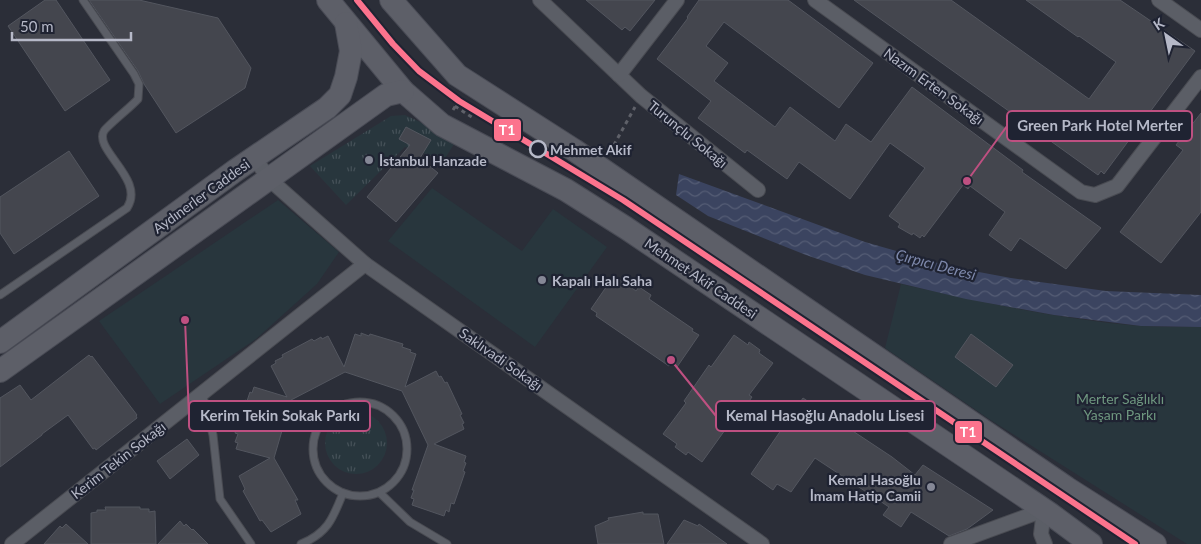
<svg xmlns="http://www.w3.org/2000/svg" width="1201" height="544" font-family="Lato,sans-serif">
	<defs>
		<pattern id="grass-tufts" width="24" height="20" patternUnits="userSpaceOnUse" patternTransform="scale(1.25)"><rect width="24" height="20" fill="#28363d"/><path d="M3 7l-1-3M5 7V3M7 7l1-3M15 17l-1-3M17 17v-4M19 17l1-3" fill="none" stroke="#455158"/></pattern>
		<pattern id="water-waves" width="16" height="10" patternUnits="userSpaceOnUse" patternTransform="scale(1.25)"><rect width="16" height="10" fill="#3b4460"/><path d="M0 5q4-4 8 0t8 0" fill="none" stroke="#555d75"/></pattern>
	</defs>
	<rect width="100%" height="100%" fill="#2b2e38"/>
	<g fill="url(#grass-tufts)">
		<polygon points="405,115 420,122 454,144 444,160 405,147 346,205 310,166 391,116"/>
		<circle cx="356" cy="443" r="31"/>
	</g>
	<g fill="#28363d">
		<polygon points="432,188 522,251 553,209 607,247 535,347 388,241"/>
		<polygon points="278,200 339,252 317,284 256,339 160,404 99,321"/>
		<path d="M901,284C980,302 1059,319 1140,326C1160,327 1181,327 1201,327V544H1187L989,419L885,348Z"/>
	</g>
	<polygon fill="url(#water-waves)" points="679,174 865,242 952,267 1011,278 1106,291 1201,295 1201,327 1141,326 1054,315 966,299 865,275 806,255 708,216 676,195"/>
	<g fill="#44464e" stroke="#53565f">
		<polygon points="45,0 56,0 110,80 65,111 8,26"/>
		<polygon points="89,0 139,0 218,18 251,68 245,88 176,133 144,84 138,71"/>
		<polygon points="586,0 655,0 630,31 625,27 622,30"/>
		<polygon points="699,0 788,0 873,63 839,108 724,22 706,46 728,63 714,81 775,127 790,107 835,141 846,124 871,142 912,87 1023,170 1022,172 1101,228 1066,269 1020,238 1011,251 989,235 1005,212 970,186 968,189 963,185 924,237 922,235 920,238 913,233 912,235 898,227 900,224 889,216 925,168 890,143 850,199 799,162 787,179 747,150 745,153 698,118 711,101 657,59 688,18 687,17"/>
		<polygon points="854,0 951,0 1089,99 1116,62 1079,36 1078,37 1026,0 1120,0 1195,51 1104,174 1101,171 1098,175"/>
		<polygon points="1201,113 1201,212 1161,263 1120,232 1183,150 1176,145"/>
		<polygon points="406,127 431,140 420,158 438,173 396,222 367,197 410,145 399,139"/>
		<polygon points="69,151 99,196 14,254 0,233 0,197"/>
		<polygon points="613,277 619,281 621,280 636,291 639,287 651,295 649,299 693,329 692,331 699,335 677,367 671,363 669,366 596,316 597,313 591,309"/>
		<polygon points="361,333 369,336 370,334 403,344 402,347 411,350 410,352 416,354 405,387 436,371 439,377 441,376 445,383 447,382 462,414 460,415 464,423 462,424 464,429 434,444 466,456 464,462 466,463 463,471 465,472 454,504 451,503 449,512 446,510 444,516 412,505 414,499 411,498 414,490 412,490 428,445 402,391 345,372 291,400 274,458 298,500 295,500 301,514 271,532 262,520 260,521 243,491 245,489 239,476 270,458 236,449 238,443 235,442 238,434 235,433 245,400 247,401 250,392 252,393 254,387 287,397 271,366 276,363 275,361 283,357 282,355 312,339 314,341 321,337 322,339 328,336 344,367 355,334 361,336"/>
		<polygon points="971,334 1013,365 996,387 955,357"/>
		<polygon points="734,335 748,345 749,342 760,350 759,353 773,363 749,395 752,397 727,432 725,430 702,462 688,452 686,455 675,447 677,444 663,434 686,403 684,401 709,365 711,367"/>
		<polygon points="89,355 91,357 92,356 137,415 136,416 137,418 96,450 95,448 93,449 68,415 42,434 42,435 0,467 0,398 20,385 31,400"/>
		<polygon points="803,398 892,457 915,475 923,465 993,510 967,529 949,536 911,512 901,527 883,515 889,507 815,458 791,492 777,484 773,490 751,474"/>
		<polygon points="187,439 199,455 170,479 157,461"/>
		<polygon points="105,507 140,507 140,509 149,509 149,512 155,511 156,544 91,544 91,513 97,512 97,510 106,510"/>
		<polygon points="643,512 643,514 658,514 664,544 598,544 595,526 609,520 608,518"/>
		<polygon points="684,520 698,526 699,524 727,544 667,544"/>
		<polygon points="180,521 184,526 186,524 192,530 193,529 208,544 158,544"/>
		<polygon points="66,524 88,544 44,544 60,526 62,528"/>
	</g>
	<g fill="none" stroke-linecap="round" stroke-linejoin="round">
		<defs>
			<g id="service">
				<path d="M0,295L127,208C146,179 93,150 104,131C107,126 132,106 138,99L139,84L134,74L83,0"/>
				<polyline points="202,393 213,435 220,499 251,544"/>
				<circle cx="360" cy="449" r="47"/>
				<polyline points="380,493 410,522 447,544"/>
				<path d="M301,544C328,533 333,518 343,493"/>
			</g>
			<g id="minor">
				<polyline points="540,0 641,96 758,190"/>
				<polyline points="815,0 1081,192 1095,195 1117,186 1201,77"/>
				<polyline points="1159,0 1201,30"/>
				<polyline points="619,75 677,0"/>
				<polyline points="254,157 269,179 365,264 762,544"/>
				<polyline points="12,544 365,264"/>
				<polyline points="951,544 1044,510 1041,534 1045,544"/>
			</g>
			<g id="primary">
				<polyline points="328,0 403,91 442,125 566,190 626,228 1049,513 1091,544"/>
				<polyline points="391,0 457,75 574,150 1067,488 1155,544"/>
				<polyline points="0,342 236,170 327,108 340,95 346,77 351,51 346,23"/>
				<polyline points="0,371 386,95 403,91"/>
			</g>
		</defs>
		<use href="#service" stroke="#494b52" stroke-width="9"/>
		<use href="#minor" stroke="#494b52" stroke-width="16"/>
		<use href="#primary" stroke="#494b55" stroke-width="24"/>
		<g stroke="#5f6169" stroke-width="3" stroke-dasharray="4 4" stroke-linecap="butt">
			<polyline points="455,106 473,118"/>
			<polyline points="453,110 460,99"/>
			<polyline points="610,152 635,107"/>
		</g>
		<use href="#service" stroke="#5b5e66" stroke-width="7"/>
		<use href="#minor" stroke="#5b5e66" stroke-width="14"/>
		<use href="#primary" stroke="#5d5f68" stroke-width="22"/>
		<defs>
			<polyline id="tram-1" points="357,0 393,44 419,71 459,101 623,200 1135,544"/>
		</defs>
		<use href="#tram-1" stroke="#1f2332" stroke-width="10"/>
		<use href="#tram-1" stroke="#fc738d" stroke-width="6"/>
	</g>
	<circle fill="#1f2332" stroke="#b6b9c8" stroke-width="2.5" cx="538" cy="149" r="8"/>
	<g fill="#858896" stroke="#1f2332" stroke-width="2">
		<circle cx="369" cy="160" r="5"/>
		<circle cx="542" cy="280" r="5"/>
		<circle cx="931" cy="487" r="5"/>
	</g>
	<g text-anchor="middle" dominant-baseline="central" stroke-width="4.5" stroke-linejoin="round" paint-order="stroke">
		<g font-size="14" fill="#b6b9c8" stroke="#1f2332">
			<text transform="translate(934 86) rotate(36)">Nazım Erten Sokağı</text>
			<text transform="translate(688 134) rotate(39)">Turunçlu Sokağı</text>
			<text transform="translate(201 196) rotate(-36)">Aydınerler Caddesi</text>
			<text transform="translate(701 278) rotate(34)">Mehmet Akif Caddesi</text>
			<text transform="translate(501 359) rotate(35)">Saklıvadi Sokağı</text>
			<text transform="translate(118 460) rotate(-38)">Kerim Tekin Sokağı</text>
		</g>
		<g font-size="14" font-weight="bold" fill="#b6b9c8" stroke="#1f2332" text-anchor="start">
			<text x="550" y="149">Mehmet Akif</text>
		</g>
		<g font-size="14" font-weight="bold" fill="#b6b9c8" stroke="#1f2332" text-anchor="start">
			<text x="379" y="160">İstanbul Hanzade</text>
			<text x="552" y="280">Kapalı Halı Saha</text>
			<text x="921" y="479" text-anchor="end">Kemal Hasoğlu<tspan x="921" dy="16">İmam Hatip Camii</tspan></text>
		</g>
		<g font-size="14" fill="#6e977f" stroke="#1f2332">
			<text x="1120" y="398">Merter Sağlıklı<tspan x="1120" dy="16">Yaşam Parkı</tspan></text>
		</g>
		<g font-size="15" font-style="italic" fill="#7f8aad" stroke="#1f2332">
			<text transform="translate(936 264) rotate(15)">Çırpıcı Deresi</text>
		</g>
	</g>
	<path fill="none" stroke="#be5081" stroke-width="2" d="M967 181L1007 126M671 360L716 416M185 320L189 416"/>
	<g fill="#be5081" stroke="#1f2332" stroke-width="2">
		<circle cx="967" cy="181" r="5"/>
		<circle cx="671" cy="360" r="5"/>
		<circle cx="185" cy="320" r="5"/>
	</g>
	<g fill="#1f2332" stroke="#be5081" stroke-width="2">
		<rect x="1007" y="111" width="185" height="30" rx="5"/>
		<rect x="716" y="401" width="219" height="30" rx="5"/>
		<rect x="189" y="401" width="181" height="30" rx="5"/>
	</g>
	<g font-size="15" text-anchor="middle" font-weight="bold" fill="#b6b9c8">
		<text x="1100" y="131">Green Park Hotel Merter</text>
		<text x="825" y="421">Kemal Hasoğlu Anadolu Lisesi</text>
		<text x="280" y="421">Kerim Tekin Sokak Parkı</text>
	</g>
	<g stroke="#1f2332" stroke-width="2">
		<rect x="493" y="118" width="29" height="24" rx="5" fill="#fc738d"/>
		<rect x="954" y="420" width="29" height="24" rx="5" fill="#fc738d"/>
	</g>
	<g font-size="14" text-anchor="middle" font-weight="bold" fill="#fff">
		<text x="507" y="135">T1</text>
		<text x="968" y="437">T1</text>
	</g>
	<g transform="translate(1166 35) rotate(327)" stroke="#1f2332" stroke-width="4" paint-order="stroke">
	<path d="M0-4L9 19L0 12L-9 19Z" fill="#b6b9c8"/>
	<text y="-8" font-size="14" font-weight="bold" text-anchor="middle" fill="#b6b9c8">K</text>
	</g>
	<path d="M12 32v8h119v-8" fill="none" stroke="#b6b9c8" stroke-width="2.5"/>
	<text x="20" y="32" font-size="15" fill="#b6b9c8" stroke="#1f2332" stroke-width="4" paint-order="stroke">50 m</text>
</svg>
